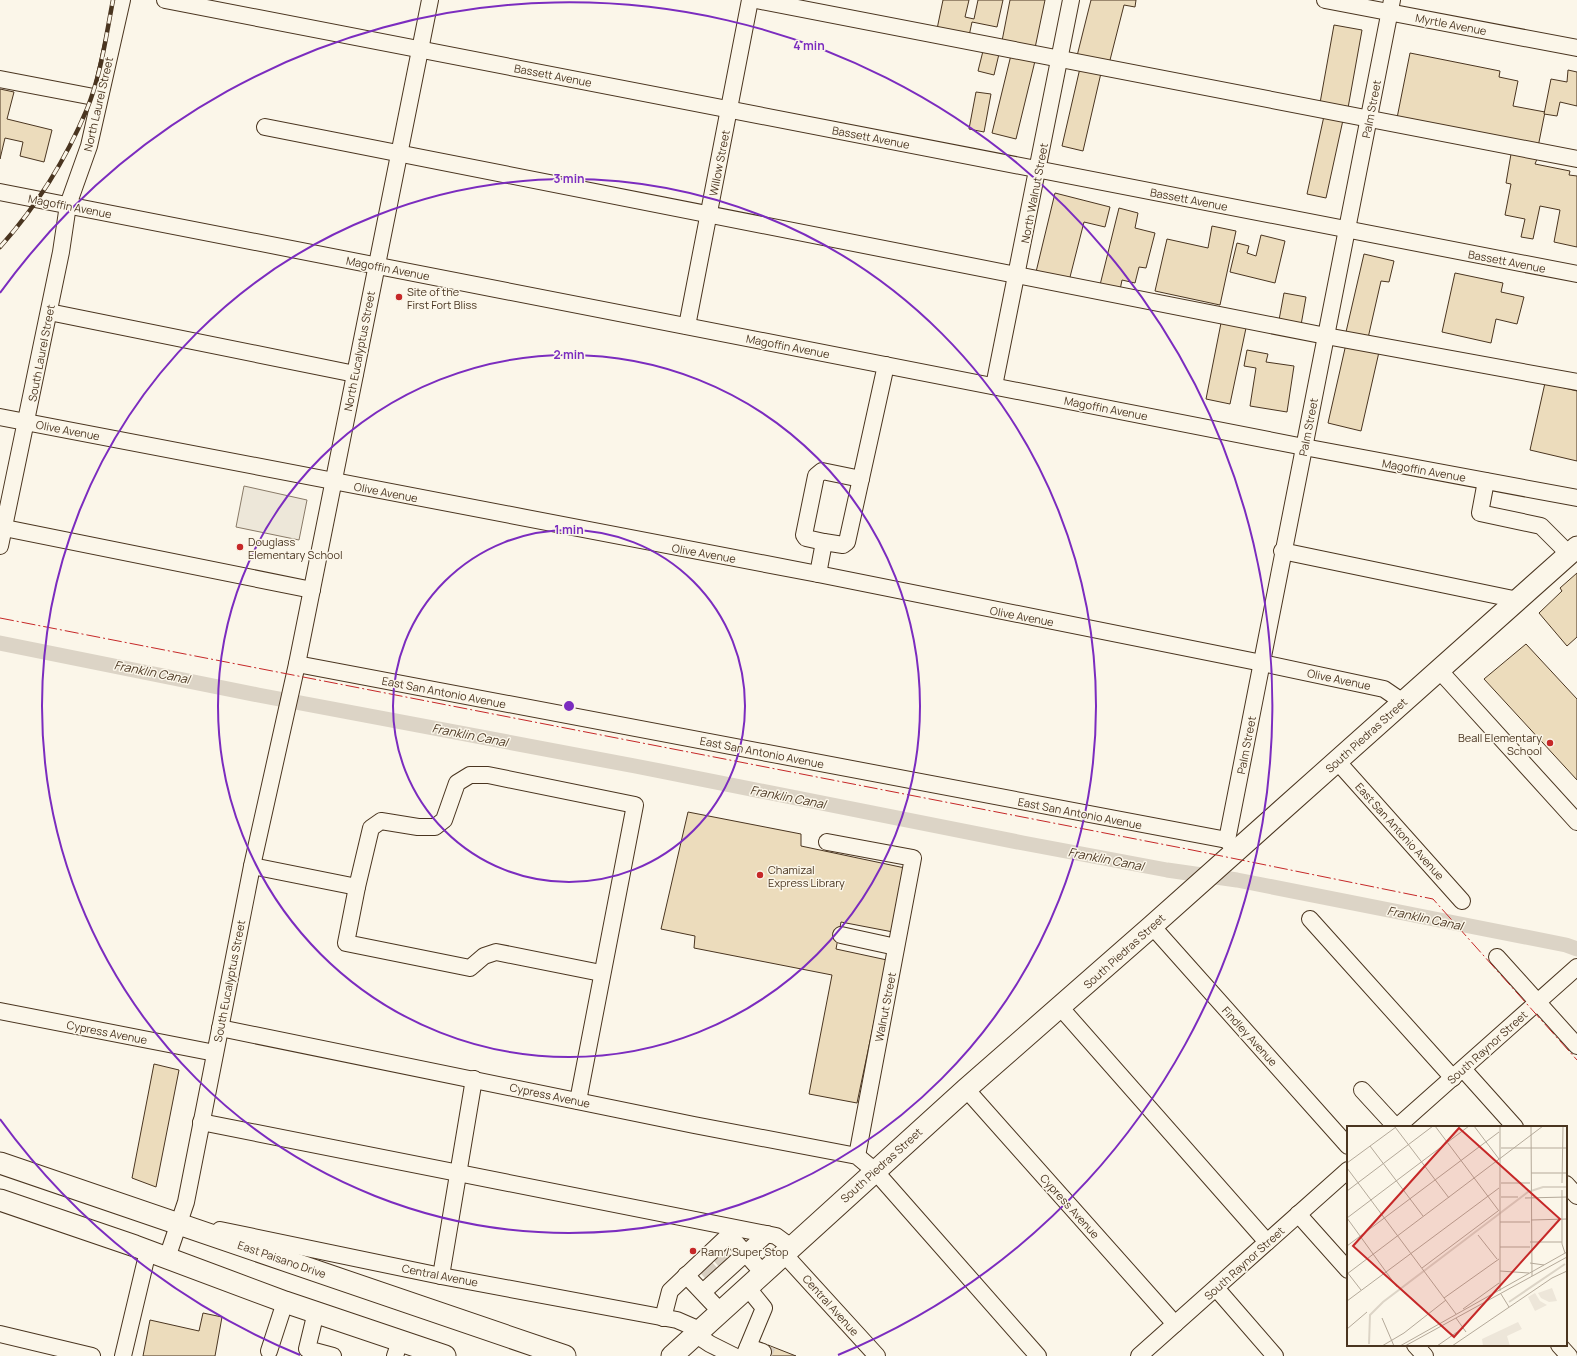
<svg xmlns="http://www.w3.org/2000/svg" width="1577" height="1356" font-family="Manrope,sans-serif">
	<rect width="100%" height="100%" fill="#fbf6e9"/>
	<polygon fill="#ede7d9" stroke="#887966" points="244,486 307,500 299,540 236,527"/>
	<g fill="none" stroke-linecap="round" stroke-linejoin="round">
		<polyline stroke="#dcd4c6" stroke-width="15" points="0,643 258,695 635,766 1023,843 1167,870 1237,880 1566,945 1577,949"/>
	</g>
	<g fill="#ecdcbc" stroke="#4a3520">
		<polygon points="943,0 969,0 965,17 974,19 978,0 1003,0 997,27 972,22 969,36 937,29"/>
		<polygon points="1010,0 1045,0 1035,48 1002,41"/>
		<polygon points="1091,0 1136,0 1135,7 1124,5 1109,64 1077,56"/>
		<polygon points="1334,25 1362,30 1348,108 1320,103"/>
		<polygon points="983,51 999,54 994,75 978,71"/>
		<polygon points="1410,53 1500,71 1499,77 1518,81 1513,106 1545,112 1538,147 1397,118"/>
		<polygon points="1011,55 1035,61 1016,139 992,133"/>
		<polygon points="1080,68 1101,73 1083,151 1062,146"/>
		<polygon points="1568,70 1577,72 1577,106 1560,102 1557,116 1544,114 1551,79 1567,82"/>
		<polygon points="0,89 14,92 7,119 52,130 44,162 20,156 23,142 5,138 0,159"/>
		<polygon points="976,92 991,94 984,132 969,129"/>
		<polygon points="1324,116 1343,120 1326,198 1307,194"/>
		<polygon points="1511,154 1537,159 1535,164 1570,171 1569,175 1577,176 1577,247 1554,242 1560,210 1540,206 1533,239 1521,237 1525,219 1505,215 1511,184 1506,183"/>
		<polygon points="1055,193 1110,207 1105,227 1084,222 1069,281 1036,272"/>
		<polygon points="1119,208 1138,213 1135,228 1155,233 1146,268 1139,267 1135,283 1122,280 1120,290 1100,285"/>
		<polygon points="1212,226 1236,231 1220,305 1155,291 1167,239 1208,248"/>
		<polygon points="1261,235 1285,241 1275,283 1230,272 1237,243 1249,246 1247,253 1256,256"/>
		<polygon points="1364,254 1394,261 1389,282 1381,281 1368,338 1346,332"/>
		<polygon points="1455,273 1503,283 1501,292 1524,297 1517,324 1496,319 1491,343 1442,332"/>
		<polygon points="1284,293 1306,297 1301,325 1279,320"/>
		<polygon points="1221,323 1246,328 1230,404 1206,399"/>
		<polygon points="1346,344 1379,352 1361,431 1328,423"/>
		<polygon points="1247,350 1268,354 1266,362 1294,366 1287,412 1250,406 1256,368 1244,366"/>
		<polygon points="1545,383 1577,391 1577,461 1530,450"/>
		<polygon points="1577,573 1577,637 1567,646 1539,613 1562,591 1560,588"/>
		<polygon points="1526,644 1577,699 1577,780 1484,679"/>
		<polygon points="688,812 801,834 801,846 905,868 893,932 841,922 836,949 887,960 857,1103 809,1094 832,975 694,948 695,936 661,929"/>
		<polygon points="154,1064 179,1070 156,1187 132,1178"/>
		<polygon points="203,1313 222,1317 215,1356 143,1356 150,1320 199,1331"/>
		<polygon points="768,1345 796,1356 764,1356"/>
	</g>
	<g fill="none" stroke-linecap="round" stroke-linejoin="round">
		<g stroke="#d8cfc1" stroke-width="16" stroke-dasharray="16 8" stroke-linecap="butt">
			<polyline points="717,1252 726,1263"/>
			<polyline points="703,1264 712,1274"/>
			<polyline points="763,1352 772,1356"/>
		</g>
		<defs>
			<g id="minor">
				<polyline points="165,0 1577,274"/>
				<polyline points="756,0 1577,159"/>
				<polyline points="1325,0 1577,48"/>
				<polyline points="0,79 99,98"/>
				<polyline points="265,127 1326,336 1577,382"/>
				<polyline points="0,192 1304,447 1577,498"/>
				<polyline points="49,312 355,374"/>
				<polyline points="687,326 750,0"/>
				<polyline points="994,386 1071,0"/>
				<polyline points="0,417 818,574 1262,663 1384,689 1403,702"/>
				<polyline points="1486,481 1480,513 1541,526 1569,554"/>
				<polyline points="0,527 312,590"/>
				<polyline points="824,542 806,538 804,535 816,476 822,471 861,479"/>
				<polyline points="0,546 61,252 68,205 89,146 122,0"/>
				<polyline points="1282,551 1518,600"/>
				<polyline points="818,574 824,542 843,545 847,542 886,365"/>
				<polyline points="297,664 1227,840"/>
				<polyline points="1439,670 1577,822"/>
				<polyline points="1337,761 1462,901"/>
				<polyline points="827,842 913,858 857,1156"/>
				<polyline points="1233,848 1227,840 1392,0"/>
				<polyline points="252,866 357,887 346,943 470,968 484,956 496,952 601,973"/>
				<polyline points="357,887 371,828 381,821 418,827 435,827 444,820 457,783 470,775 488,775 635,805 578,1101"/>
				<polyline points="1310,919 1453,1078"/>
				<polyline points="1152,926 1348,1146"/>
				<polyline points="841,935 896,947"/>
				<polyline points="1497,957 1577,1046"/>
				<polyline points="1060,1007 1267,1242"/>
				<polyline points="0,1011 215,1053"/>
				<polyline points="220,1028 694,1125 857,1156 875,1171 1038,1356"/>
				<polyline points="1463,1069 1515,1127"/>
				<polyline points="966,1089 1175,1324"/>
				<polyline points="1362,1090 1396,1127"/>
				<polyline points="201,1122 776,1236 791,1247"/>
				<polyline points="1397,1127 1577,967"/>
				<polyline points="1566,1184 1577,1196"/>
				<polyline points="1298,1214 1348,1270"/>
				<polyline points="220,1230 441,1276 677,1320 700,1330"/>
				<polyline points="729,1235 763,1273"/>
				<polyline points="784,1254 877,1356"/>
				<polyline points="167,1258 186,1202 252,866 297,664 430,0"/>
				<polyline points="686,1275 720,1311"/>
				<polyline points="441,1276 474,1079"/>
				<polyline points="1216,1288 1275,1356"/>
				<polyline points="703,1292 767,1234"/>
				<polyline points="316,1312 307,1349 333,1356"/>
				<polyline points="663,1318 670,1291 729,1235 730,1228"/>
				<polyline points="0,1334 92,1356"/>
				<polyline points="695,1334 710,1344 734,1356"/>
				<polyline points="1415,1345 1425,1356"/>
				<polyline points="1559,1345 1569,1356"/>
				<polyline points="748,1347 763,1352"/>
				<polyline points="269,1351 285,1302"/>
				<polyline points="123,1356 148,1251"/>
				<polyline points="395,1356 400,1341"/>
				<polyline points="744,1356 764,1308 747,1287"/>
				<polyline points="1139,1356 1348,1170"/>
			</g>
			<g id="major">
				<polyline points="0,1163 565,1356"/>
				<polyline points="0,1200 135,1246 285,1302 445,1356"/>
				<polyline points="672,1356 966,1089 1152,926 1577,547"/>
			</g>
		</defs>
		<use href="#minor" stroke="#4a3520" stroke-width="18"/>
		<use href="#major" stroke="#4a3520" stroke-width="23"/>
		<use href="#minor" stroke="#fbf6e9" stroke-width="16"/>
		<use href="#major" stroke="#fbf6e9" stroke-width="21"/>
		<defs>
			<path id="rail" d="M0,247C36,207 66,159 87,109C101,75 106,36 113,0"/>
		</defs>
		<use href="#rail" stroke="#4a3520" stroke-width="4.5"/>
		<use href="#rail" stroke="#fbf6e9" stroke-width="3" stroke-dasharray="9" stroke-linecap="butt"/>
		<polyline stroke="#c62828" stroke-width="1" stroke-dasharray="14 3 2 3" stroke-linecap="butt" points="0,618 1192,850 1433,899 1577,1060"/>
	</g>
	<g fill="none" stroke="#7b2cbf" stroke-width="2">
		<circle cx="569" cy="706" r="176"/>
		<circle cx="569" cy="706" r="351"/>
		<circle cx="569" cy="706" r="527"/>
		<path d="M300 1355A703 703 0 0 1 0 1119M0 293A703 703 0 1 1 838 1355"/>
	</g>
	<g fill="#c62828" stroke="#fbf6e9" stroke-width="1.5">
		<circle cx="399" cy="297" r="4"/>
		<circle cx="240" cy="547" r="4"/>
		<circle cx="1550" cy="743" r="4"/>
		<circle cx="760" cy="875" r="4"/>
		<circle cx="693" cy="1251" r="4"/>
	</g>
	<g text-anchor="middle" dominant-baseline="central" stroke-width="3" stroke-linejoin="round" paint-order="stroke">
		<g font-size="11" fill="#4a3520" stroke="#fbf6e9">
			<text transform="translate(1451 24) rotate(11)">Myrtle Avenue</text>
			<text transform="translate(553 75) rotate(11)">Bassett Avenue</text>
			<text transform="translate(98 104) rotate(-77)">North Laurel Street</text>
			<text transform="translate(1371 109) rotate(-79)">Palm Street</text>
			<text transform="translate(871 137) rotate(11)">Bassett Avenue</text>
			<text transform="translate(719 163) rotate(-79)">Willow Street</text>
			<text transform="translate(1034 193) rotate(-79)">North Walnut Street</text>
			<text transform="translate(1189 199) rotate(11)">Bassett Avenue</text>
			<text transform="translate(70 206) rotate(11)">Magoffin Avenue</text>
			<text transform="translate(1507 261) rotate(11)">Bassett Avenue</text>
			<text transform="translate(388 268) rotate(11)">Magoffin Avenue</text>
			<text transform="translate(788 346) rotate(11)">Magoffin Avenue</text>
			<text transform="translate(359 351) rotate(-79)">North Eucalyptus Street</text>
			<text transform="translate(41 353) rotate(-79)">South Laurel Street</text>
			<text transform="translate(1106 408) rotate(11)">Magoffin Avenue</text>
			<text transform="translate(1308 427) rotate(-79)">Palm Street</text>
			<text transform="translate(68 430) rotate(11)">Olive Avenue</text>
			<text transform="translate(1424 470) rotate(10)">Magoffin Avenue</text>
			<text transform="translate(386 492) rotate(11)">Olive Avenue</text>
			<text transform="translate(704 553) rotate(10)">Olive Avenue</text>
			<text transform="translate(1022 616) rotate(11)">Olive Avenue</text>
			<text transform="translate(1339 679) rotate(12)">Olive Avenue</text>
			<text transform="translate(444 692) rotate(11)">East San Antonio Avenue</text>
			<text transform="translate(1366 735) rotate(-42)">South Piedras Street</text>
			<text transform="translate(1246 745) rotate(-79)">Palm Street</text>
			<text transform="translate(762 752) rotate(11)">East San Antonio Avenue</text>
			<text transform="translate(1080 813) rotate(11)">East San Antonio Avenue</text>
			<text transform="translate(1400 831) rotate(48)">East San Antonio Avenue</text>
			<text transform="translate(1124 951) rotate(-42)">South Piedras Street</text>
			<text transform="translate(229 981) rotate(-79)">South Eucalyptus Street</text>
			<text transform="translate(885 1007) rotate(-79)">Walnut Street</text>
			<text transform="translate(107 1032) rotate(11)">Cypress Avenue</text>
			<text transform="translate(1250 1036) rotate(48)">Findley Avenue</text>
			<text transform="translate(1487 1047) rotate(-42)">South Raynor Street</text>
			<text transform="translate(550 1095) rotate(12)">Cypress Avenue</text>
			<text transform="translate(881 1165) rotate(-42)">South Piedras Street</text>
			<text transform="translate(1070 1206) rotate(48)">Cypress Avenue</text>
			<text transform="translate(282 1259) rotate(19)">East Paisano Drive</text>
			<text transform="translate(1244 1263) rotate(-42)">South Raynor Street</text>
			<text transform="translate(440 1275) rotate(11)">Central Avenue</text>
			<text transform="translate(831 1305) rotate(48)">Central Avenue</text>
		</g>
		<g font-size="11" fill="#4a3520" stroke="#fbf6e9" text-anchor="start">
			<text x="407" y="291">Site of the<tspan x="407" dy="13">First Fort Bliss</tspan></text>
			<text x="248" y="541">Douglass<tspan x="248" dy="13">Elementary School</tspan></text>
			<text x="1542" y="737" text-anchor="end">Beall Elementary<tspan x="1542" dy="13">School</tspan></text>
			<text x="768" y="869">Chamizal<tspan x="768" dy="13">Express Library</tspan></text>
			<text x="701" y="1251">Ram / Super Stop</text>
		</g>
		<g font-size="12" font-style="italic" fill="#4a3520" stroke="#fbf6e9">
			<text transform="translate(152 672) rotate(11)">Franklin Canal</text>
			<text transform="translate(470 735) rotate(11)">Franklin Canal</text>
			<text transform="translate(788 797) rotate(11)">Franklin Canal</text>
			<text transform="translate(1106 859) rotate(11)">Franklin Canal</text>
			<text transform="translate(1425 918) rotate(12)">Franklin Canal</text>
		</g>
	</g>
	<g transform="translate(1347 1126)">
		<rect width="220" height="220" fill="#fbf6e9"/>
		<path d="M205,162L210,175L202,176L194,172L191,167ZM188,167L193,175L200,179L188,185L181,171ZM171,196L175,203L160,210L163,220H136L135,213Z" fill="#ede6d9"/>
		<path fill="none" stroke="#dcd4c6" stroke-width="2" d="M162,176L218,138M22,218L23,189L36,176L181,66L196,61H220"/>
		<path fill="none" stroke="#b4a999" stroke-width="1" d="M88,0L152,85M127,0L152,33M153,0V165M184,0L185,150M48,1L102,72M23,20L76,90M154,22H220M0,37L49,1M0,42L109,188M184,47H220M154,57H183M215,57L216,0M215,64V118L218,127M0,65L86,0M154,71H171M178,72L220,71M0,92L122,0M0,92L50,161M184,94L220,93M153,96H183M131,109L150,133M183,116H215M0,120L152,6M153,121H183M183,137L197,139M75,142L151,85M153,145L182,147M0,146L14,164M0,148L196,0M154,168L162,181M97,172L152,133M0,175L152,62M116,183L152,157M35,192L47,220M109,192L119,206M0,203L20,186M35,220L57,207L99,174M53,220L220,126M58,220L220,131M90,220L116,202M105,220L205,152L220,145"/>
		<path fill="#c62828" fill-opacity="0.15" stroke="#c62828" stroke-width="2" d="M112,2L213,93L107,211L6,120Z"/>
		<rect width="220" height="220" fill="none" stroke="#4a3520" stroke-width="2"/>
	</g>
	<circle cx="569" cy="706" r="6" fill="#7b2cbf" stroke="#fbf6e9" stroke-width="2"/>
	<g font-size="12" text-anchor="middle" font-weight="bold" fill="#7b2cbf" stroke="#fbf6e9" stroke-width="3" stroke-linejoin="round" paint-order="stroke">
		<text x="809" y="50">4 min</text>
		<text x="569" y="183">3 min</text>
		<text x="569" y="359">2 min</text>
		<text x="569" y="534">1 min</text>
	</g>
</svg>
